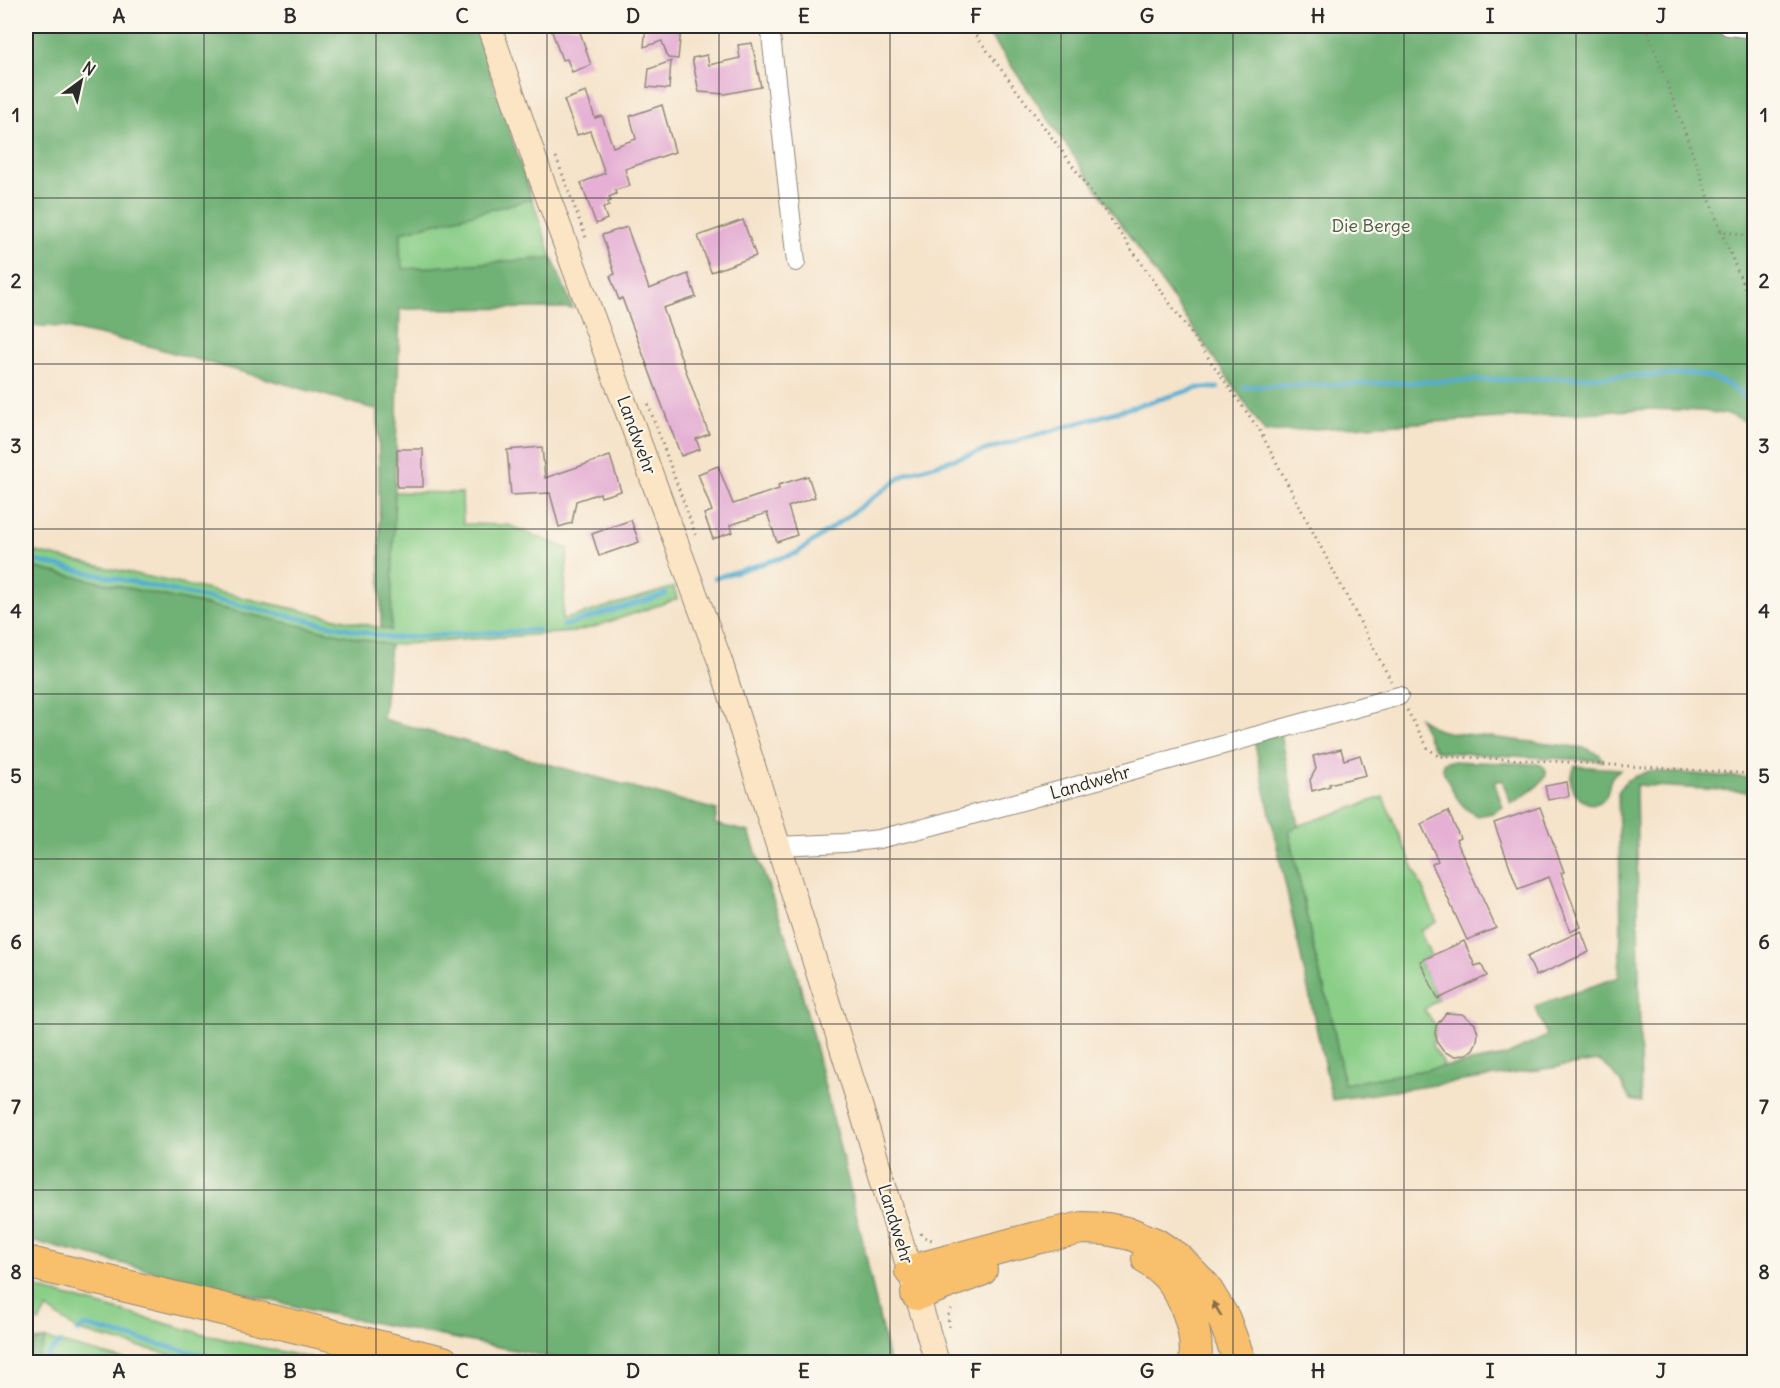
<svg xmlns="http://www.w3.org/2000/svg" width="1780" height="1388" font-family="Delius,sans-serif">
	<rect width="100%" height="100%" fill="#fbf7ec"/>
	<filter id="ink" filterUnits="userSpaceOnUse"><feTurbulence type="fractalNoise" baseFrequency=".0167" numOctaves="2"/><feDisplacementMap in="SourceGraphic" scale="12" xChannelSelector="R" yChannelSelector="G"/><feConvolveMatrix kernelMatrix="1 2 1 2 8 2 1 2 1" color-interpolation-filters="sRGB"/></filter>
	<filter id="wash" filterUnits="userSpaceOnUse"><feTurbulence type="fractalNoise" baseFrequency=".008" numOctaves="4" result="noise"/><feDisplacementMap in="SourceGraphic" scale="24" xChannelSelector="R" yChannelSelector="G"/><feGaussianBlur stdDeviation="1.35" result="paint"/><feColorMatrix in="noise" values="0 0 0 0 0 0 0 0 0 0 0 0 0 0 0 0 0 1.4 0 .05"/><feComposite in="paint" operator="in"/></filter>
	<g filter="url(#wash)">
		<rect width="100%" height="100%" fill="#f5e3ca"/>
		<g fill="#8ace88" stroke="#5a7c5a" stroke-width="1.5">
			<polygon points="532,199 552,258 404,270 400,256 401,232"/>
			<polygon points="394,492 462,493 463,524 508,525 568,549 562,620 674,587 677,599 594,627 573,632 390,645 26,566 26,550 390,630"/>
			<polygon points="1383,797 1437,922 1420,931 1431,956 1420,961 1438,999 1424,1010 1436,1026 1432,1046 1442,1060 1444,1067 1344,1084 1331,1014 1314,952 1289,829"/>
			<polygon points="26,1285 211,1336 327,1362 199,1362 78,1331 47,1308 39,1322 26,1311"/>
			<polygon points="46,1339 133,1362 35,1362"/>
		</g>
		<g fill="#6fb174" stroke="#4d6e50" stroke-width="1.5">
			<polygon points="26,26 475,26 532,199 401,232 400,255 404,269 552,258 573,308 400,309 391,630 381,628 378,410 149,346 62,327 26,325"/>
			<polygon points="981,26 1754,26 1754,425 1730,415 1703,411 1650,409 1265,432 997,45"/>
			<polygon points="26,566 390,645 383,719 717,810 715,824 749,832 793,956 862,1238 889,1362 575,1362 314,1311 26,1240"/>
			<polygon points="1419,718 1436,729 1447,732 1585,748 1599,754 1603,761 1440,752 1434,749"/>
			<path d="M1281,734L1299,826L1289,830L1314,952L1331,1014L1344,1084L1505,1056L1547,1036L1535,1006L1619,977L1621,928L1618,792L1627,780L1649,771L1754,778V792L1636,785L1641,1102L1630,1100C1622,1084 1615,1071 1599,1061L1332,1100L1254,740Z"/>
			<path d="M1447,761L1539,764C1563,775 1520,798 1511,804L1502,780L1494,782L1503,807L1492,813L1477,816C1457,806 1451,787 1442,768L1443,763Z"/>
			<path d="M1575,766L1621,769C1617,772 1613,774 1611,779C1607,788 1610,800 1597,803C1582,807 1568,789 1571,775C1572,772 1574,769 1575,766Z"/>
			<polygon points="46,1339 35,1362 26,1362 35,1341"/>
		</g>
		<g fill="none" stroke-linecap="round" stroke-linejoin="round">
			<g stroke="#54add1" stroke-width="4.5">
				<path d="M1244,387L1696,374C1723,379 1736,387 1754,408"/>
				<polyline points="26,559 390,638 538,630"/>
				<polyline points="715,578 797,553 907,473 1198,388 1218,388"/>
				<polyline points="563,626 666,594"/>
				<polyline points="78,1331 85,1326 231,1362"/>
				<polyline points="44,1362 49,1353 60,1343"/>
			</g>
		</g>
		<g id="blocks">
			<g fill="#e5b0d4">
				<polygon points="550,26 578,26 591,65 572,72 567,59 562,60"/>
				<polygon points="646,26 677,26 676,28 681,29 678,59 668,58 662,41 644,47"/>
				<polygon points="752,43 761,87 725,94 699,92 692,58 707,55 709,65 740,58 738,45"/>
				<polygon points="671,61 669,89 647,87 649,69"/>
				<polygon points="586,92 595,118 602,116 613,147 636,139 630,116 662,105 675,152 625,169 630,186 615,190 616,194 609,197 611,201 608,202 609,206 603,208 607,219 596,224 581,183 605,173 590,131 577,135 564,100"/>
				<polygon points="743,220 756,256 711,272 698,236"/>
				<polygon points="627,227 649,289 688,274 696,297 663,308 709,434 696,439 700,449 681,456 622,298 619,300 610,276 615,274 602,235"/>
				<polygon points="542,447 545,478 610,456 621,491 601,497 600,493 576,501 572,523 559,527 550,493 511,495 507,450"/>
				<rect x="397" y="449" width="26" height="38"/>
				<polygon points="718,466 733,504 779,489 778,485 808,476 815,497 788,507 797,535 777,542 767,513 730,525 733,532 713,539 704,514 712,511 698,474"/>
				<polygon points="631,520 639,542 599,556 592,534"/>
				<polygon points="1341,749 1344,760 1360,755 1366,775 1329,784 1330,786 1312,791 1310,780 1316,769 1313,756"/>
				<polygon points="1567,782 1569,796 1548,800 1545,786"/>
				<polygon points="1540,807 1564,872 1561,873 1581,927 1570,932 1549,877 1518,889 1494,823"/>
				<polygon points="1448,811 1460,838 1456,840 1496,928 1467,940 1432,864 1438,861 1421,824"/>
				<polygon points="1581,931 1589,952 1536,976 1527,956"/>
				<polygon points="1464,941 1475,966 1481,964 1487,976 1438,999 1420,961"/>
				<polygon points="1446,1013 1462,1014 1475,1024 1478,1033 1477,1041 1473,1049 1467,1054 1457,1056 1451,1055 1443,1051 1438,1044 1435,1033 1436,1026"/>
			</g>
		</g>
	</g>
	<g filter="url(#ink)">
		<use href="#blocks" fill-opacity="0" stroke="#90877a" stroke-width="1.5"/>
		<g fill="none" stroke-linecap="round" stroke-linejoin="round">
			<defs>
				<g id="street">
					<polyline points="770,26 796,262"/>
					<polyline points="1728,26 1754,29"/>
					<polyline points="778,846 844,843 879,839 932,826 1399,696"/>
				</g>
				<polyline id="secondary" points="489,26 541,178 720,661 860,1105 937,1362"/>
				<g id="highway">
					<path d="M1148,1259C1154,1264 1161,1269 1166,1274C1186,1294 1199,1335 1195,1362"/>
					<polyline points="26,1262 443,1362"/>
					<polyline points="911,1271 1036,1238 1082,1228 1107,1229 1131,1234 1155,1244 1179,1260 1204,1286 1224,1319 1240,1362"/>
					<polyline points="917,1294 981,1270"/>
				</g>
			</defs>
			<use href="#street" stroke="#90877a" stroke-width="20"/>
			<use href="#secondary" stroke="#90877a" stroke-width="26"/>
			<use href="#highway" stroke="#90877a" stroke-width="34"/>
			<g stroke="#90877a" stroke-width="3" stroke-dasharray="1.5 4.5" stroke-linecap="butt">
				<polyline points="969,26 1070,162 1260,431 1391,681"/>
				<polyline points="1646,26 1721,231 1754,237"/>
				<polyline points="556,157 586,238"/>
				<polyline points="1721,231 1754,311"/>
				<polyline points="648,404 697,539"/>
				<polyline points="1407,710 1428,748 1438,756 1550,761 1754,774"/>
				<polyline points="921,1233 922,1236 932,1240"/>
				<polyline points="26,1321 30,1330"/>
				<polyline points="949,1327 948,1313 954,1306"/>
			</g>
			<use href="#street" stroke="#fff" stroke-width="18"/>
			<use href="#secondary" stroke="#fce5c4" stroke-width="24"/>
			<use href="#highway" stroke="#f8bf6c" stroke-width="32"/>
		</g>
		<defs><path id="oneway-solid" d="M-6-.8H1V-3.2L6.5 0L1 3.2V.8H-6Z" transform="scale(1.5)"/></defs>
		<use fill="#876e48" href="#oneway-solid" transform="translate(1217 1309) rotate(-121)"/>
	</g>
	<path fill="none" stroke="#2b2b2b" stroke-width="1.5" stroke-opacity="0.55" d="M204,26V1362M376,26V1362M547,26V1362M719,26V1362M890,26V1362M1061,26V1362M1233,26V1362M1404,26V1362M1576,26V1362M26,198H1754M26,364H1754M26,529H1754M26,694H1754M26,859H1754M26,1024H1754M26,1190H1754"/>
	<g text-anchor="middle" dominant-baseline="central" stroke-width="4.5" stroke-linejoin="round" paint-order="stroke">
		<g font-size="18" fill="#485c47" stroke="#fbf7ec">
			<text x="1371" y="225">Die Berge</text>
		</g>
		<g font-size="18" fill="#2b2b2b" stroke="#fbf7ec">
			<text transform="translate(637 435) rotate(70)">Landwehr</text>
			<text transform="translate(1090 782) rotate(-16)">Landwehr</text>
			<text transform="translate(896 1224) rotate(73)">Landwehr</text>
		</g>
	</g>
	<rect width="1780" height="1388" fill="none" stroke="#fbf7ec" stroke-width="66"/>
	<g transform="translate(81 81) rotate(33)" stroke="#fbf7ec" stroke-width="4.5" paint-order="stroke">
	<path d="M0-4.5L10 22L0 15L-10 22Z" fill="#2b2b2b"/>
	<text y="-9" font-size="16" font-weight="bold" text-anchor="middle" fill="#2b2b2b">N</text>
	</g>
	<rect x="33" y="33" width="1714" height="1322" fill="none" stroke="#2b2b2b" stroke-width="2"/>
	<g font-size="20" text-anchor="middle" font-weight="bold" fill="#2b2b2b">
		<text x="119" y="23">A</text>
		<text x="290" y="23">B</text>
		<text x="462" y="23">C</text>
		<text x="633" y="23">D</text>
		<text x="804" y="23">E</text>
		<text x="976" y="23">F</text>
		<text x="1147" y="23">G</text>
		<text x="1318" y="23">H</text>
		<text x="1490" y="23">I</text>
		<text x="1661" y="23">J</text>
		<text x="16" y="122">1</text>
		<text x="1764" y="122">1</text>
		<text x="16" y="288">2</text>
		<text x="1764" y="288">2</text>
		<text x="16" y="453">3</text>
		<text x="1764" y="453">3</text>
		<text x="16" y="618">4</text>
		<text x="1764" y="618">4</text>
		<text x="16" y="783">5</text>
		<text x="1764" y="783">5</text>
		<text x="16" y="949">6</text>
		<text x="1764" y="949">6</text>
		<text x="16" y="1114">7</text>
		<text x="1764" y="1114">7</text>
		<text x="16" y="1279">8</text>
		<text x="1764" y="1279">8</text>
		<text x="119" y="1378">A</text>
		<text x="290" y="1378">B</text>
		<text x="462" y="1378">C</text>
		<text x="633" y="1378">D</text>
		<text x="804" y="1378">E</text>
		<text x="976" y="1378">F</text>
		<text x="1147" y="1378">G</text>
		<text x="1318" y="1378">H</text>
		<text x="1490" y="1378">I</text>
		<text x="1661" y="1378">J</text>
	</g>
</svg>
